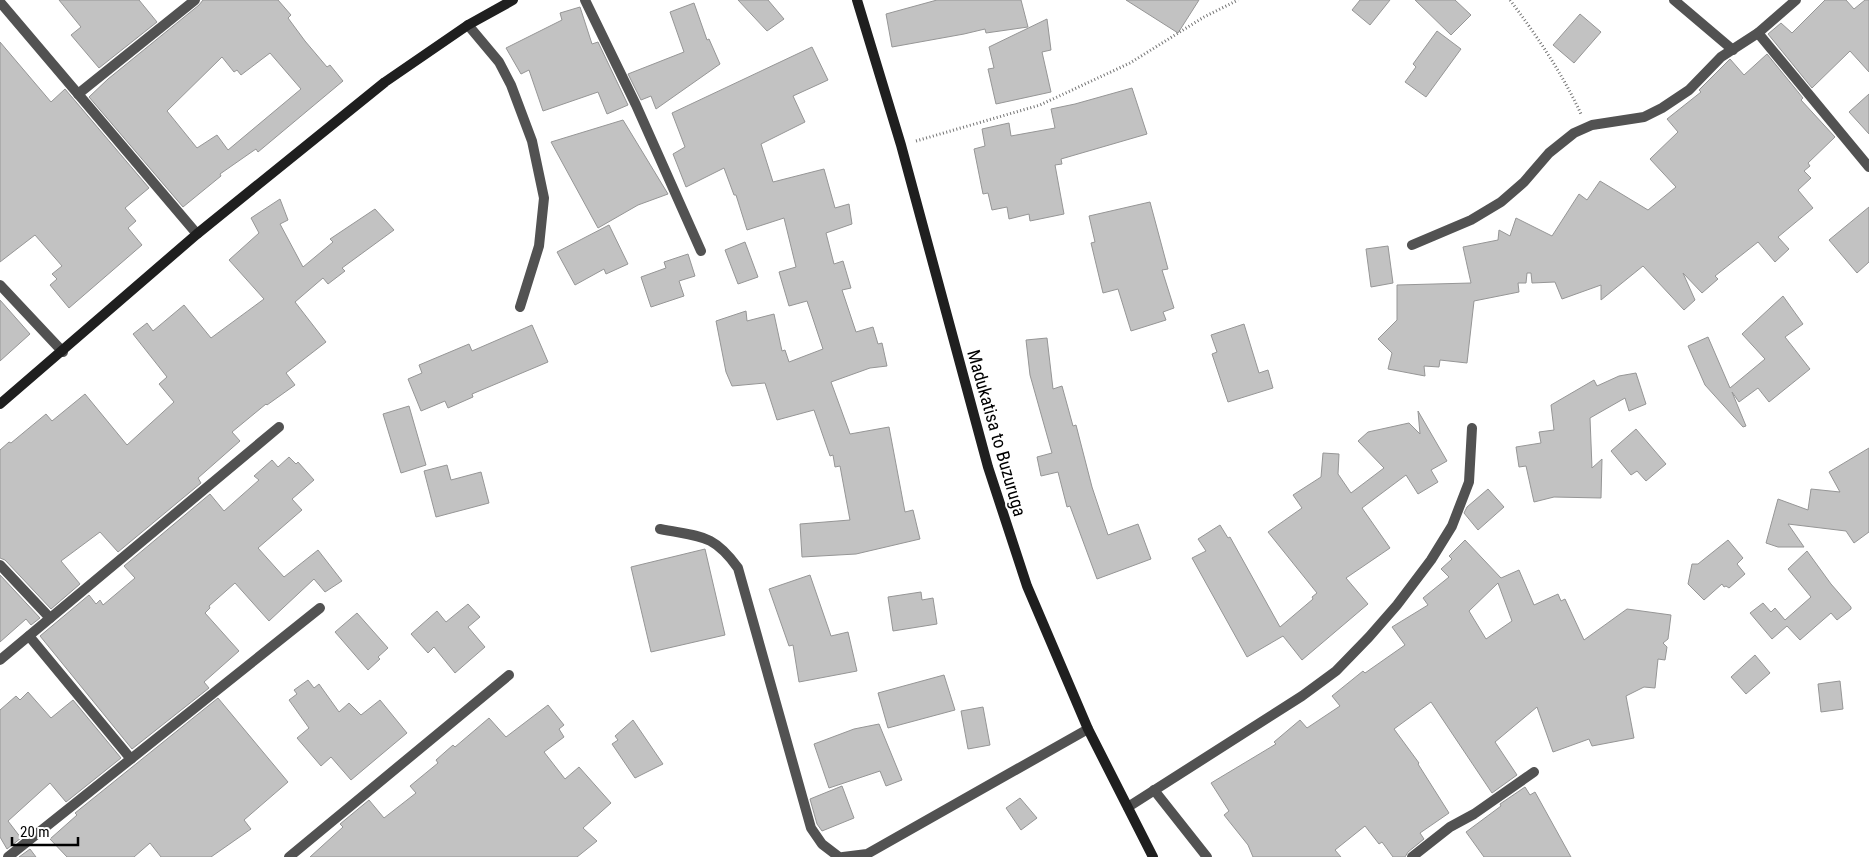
<svg xmlns="http://www.w3.org/2000/svg" width="1869" height="857" font-family="'Roboto Condensed',sans-serif">
	<rect width="100%" height="100%" fill="#fff"/>
	<g fill="#c2c2c2" stroke="#969696" fill-rule="evenodd">
		<polygon points="59,0 139,0 157,22 99,68 71,35 81,27"/>
		<path d="M203,0H278L291,15L288,18L305,41L327,67L330,65L343,81L258,152L256,149L253,151L220,174L221,176L183,207L89,97L108,79L199,5ZM270,53L301,89L228,150L217,135L197,148L167,111L222,57L234,72L237,70L241,75Z"/>
		<polygon points="738,0 768,0 784,19 767,31"/>
		<polygon points="937,0 1021,0 1028,27 986,33 985,29 964,34 892,47 886,14"/>
		<polygon points="1126,0 1199,0 1178,33"/>
		<polygon points="1360,0 1390,0 1370,25 1352,10"/>
		<polygon points="1415,0 1455,0 1471,15 1451,35"/>
		<polygon points="1825,0 1846,0 1854,9 1865,0 1869,0 1869,72 1850,51 1812,88 1768,34 1781,23 1792,33"/>
		<polygon points="694,3 707,40 709,39 720,64 656,109 651,96 641,100 628,74 684,52 670,12"/>
		<polygon points="580,7 592,44 598,42 628,105 607,114 598,92 543,111 529,70 521,74 506,48 562,20 560,13"/>
		<polygon points="1580,14 1601,32 1574,63 1553,45"/>
		<polygon points="1047,19 1051,50 1042,52 1051,92 996,104 988,69 994,68 989,47"/>
		<polygon points="1437,31 1461,49 1426,97 1405,82 1416,67 1413,64"/>
		<polygon points="0,42 51,102 65,89 149,188 125,208 136,221 128,228 142,245 69,308 50,285 57,279 52,274 62,266 35,235 0,262"/>
		<polygon points="812,47 828,80 793,96 805,122 761,144 773,182 824,169 835,208 849,204 852,224 826,233 834,264 843,261 851,288 842,290 856,332 873,327 878,344 882,343 887,366 870,368 831,382 850,434 889,427 905,512 913,510 920,539 856,554 802,557 800,524 850,520 840,466 835,467 833,455 830,456 814,410 777,420 765,383 732,386 726,372 716,321 746,311 747,321 774,314 782,351 785,350 789,362 823,349 807,301 789,306 779,272 796,267 784,218 747,230 736,195 734,195 724,168 686,187 673,154 685,147 672,113"/>
		<polygon points="1767,54 1803,98 1801,100 1835,137 1808,163 1810,166 1804,171 1811,178 1798,190 1813,208 1778,237 1789,249 1775,262 1758,242 1715,276 1718,279 1702,293 1683,273 1695,300 1684,310 1643,266 1601,300 1601,285 1562,299 1555,282 1532,283 1531,273 1527,273 1526,283 1518,283 1519,292 1474,301 1467,363 1440,360 1439,367 1424,366 1425,376 1388,369 1392,353 1378,339 1397,320 1397,285 1471,283 1463,247 1498,240 1499,230 1510,236 1516,218 1552,236 1579,194 1587,200 1600,181 1648,210 1676,187 1650,159 1678,132 1667,119 1701,92 1699,90 1730,59 1744,75"/>
		<polygon points="1132,88 1147,134 1061,159 1062,164 1055,165 1064,214 1030,221 1029,214 1009,219 1007,207 992,210 988,193 983,194 974,149 985,146 982,129 1009,123 1011,136 1055,128 1051,109 1075,104"/>
		<polygon points="1869,94 1869,134 1849,112"/>
		<polygon points="623,120 668,194 638,205 598,228 551,142"/>
		<polygon points="280,199 288,220 280,224 303,267 333,242 330,239 375,209 394,230 342,268 345,271 328,284 323,278 295,302 326,342 286,373 295,385 267,405 266,404 232,432 240,441 198,478 201,483 118,552 100,532 61,561 80,584 51,609 5,560 0,558 0,450 9,442 11,443 46,414 52,421 85,394 127,445 174,402 159,384 167,377 133,334 147,323 153,331 184,305 211,338 264,299 229,260 259,233 251,218"/>
		<polygon points="1150,202 1168,269 1162,270 1174,308 1163,312 1166,320 1131,331 1118,289 1103,293 1091,243 1095,242 1089,216"/>
		<polygon points="1869,207 1869,262 1857,273 1829,240"/>
		<polygon points="609,225 628,264 606,274 604,269 575,285 557,252"/>
		<polygon points="745,242 758,277 738,284 725,250"/>
		<polygon points="1388,246 1393,283 1371,287 1366,249"/>
		<polygon points="688,254 695,276 679,281 684,296 651,307 641,277 666,268 664,262"/>
		<polygon points="1783,296 1803,324 1785,337 1810,369 1769,402 1758,388 1739,402 1732,392 1746,426 1743,427 1705,385 1688,346 1708,337 1730,388 1765,359 1742,334"/>
		<polygon points="0,300 30,334 0,361"/>
		<polygon points="1244,324 1259,373 1268,370 1273,388 1228,402 1212,354 1217,352 1211,335"/>
		<polygon points="532,325 548,362 472,394 473,397 448,408 445,401 421,411 408,379 422,373 419,365 469,344 472,351"/>
		<polygon points="1047,338 1053,389 1062,386 1073,426 1076,425 1092,487 1108,535 1138,524 1151,559 1097,579 1070,506 1067,507 1058,472 1041,476 1037,457 1052,453 1030,375 1026,340"/>
		<polygon points="1636,373 1646,404 1629,411 1625,398 1590,418 1592,468 1602,459 1601,498 1554,497 1534,502 1526,466 1519,467 1516,447 1541,443 1539,432 1554,430 1551,405 1594,380 1597,386 1619,376"/>
		<polygon points="409,406 426,465 401,473 383,414"/>
		<polygon points="1418,411 1447,461 1431,470 1438,482 1418,494 1406,475 1362,508 1390,548 1346,578 1368,604 1302,660 1283,636 1247,657 1192,558 1206,551 1198,539 1220,525 1228,538 1230,537 1280,627 1313,599 1312,597 1317,593 1268,532 1302,508 1293,495 1321,477 1323,453 1339,454 1338,474 1351,493 1384,468 1358,441 1368,432 1409,423 1420,434"/>
		<polygon points="1636,429 1666,464 1646,481 1637,471 1631,475 1611,451"/>
		<polygon points="1869,448 1869,532 1854,543 1846,531 1788,524 1804,547 1778,547 1766,543 1778,499 1808,510 1811,489 1840,492 1829,472"/>
		<polygon points="289,457 296,464 298,462 314,480 292,499 302,510 258,548 284,577 318,550 342,581 325,592 314,579 269,621 235,583 209,606 210,608 205,613 239,651 204,682 209,688 132,749 40,636 89,595 96,604 100,600 103,605 135,578 124,566 210,494 224,511 259,480 254,476 272,460 278,467"/>
		<polygon points="447,465 451,480 481,472 489,503 436,517 424,471"/>
		<polygon points="1488,489 1504,507 1478,530 1464,513 1467,507"/>
		<path d="M1465,540L1501,578L1519,570L1534,605L1558,594L1561,601L1565,599L1584,640L1627,609L1671,615L1668,639L1663,643L1667,647L1665,660L1658,659L1655,688L1644,687L1626,696L1634,738L1592,746L1589,739L1553,752L1537,707L1495,742L1517,775L1492,793L1431,702L1394,729L1419,763L1418,764L1449,813L1420,833L1424,839L1408,852L1405,857H1393L1382,842L1379,844L1365,826L1335,850L1341,857H1253L1248,845L1224,815L1229,811L1211,783L1276,744L1274,742L1300,720L1307,728L1340,706L1332,696L1363,671L1365,673L1405,645L1392,627L1428,605L1423,598L1449,577L1441,569L1452,559L1449,556ZM1498,583L1512,621L1486,639L1469,611Z"/>
		<polygon points="1728,540 1743,558 1737,564 1745,574 1729,588 1726,586 1724,587 1722,584 1704,600 1688,584 1692,564 1698,564"/>
		<polygon points="705,549 725,635 651,652 631,567"/>
		<polygon points="1807,551 1831,584 1851,607 1851,609 1837,620 1831,613 1800,640 1787,626 1772,639 1750,613 1763,603 1771,612 1775,608 1785,620 1811,597 1788,569"/>
		<polygon points="0,575 40,618 31,625 26,619 0,642"/>
		<polygon points="810,575 831,636 848,632 857,671 799,682 793,645 789,646 769,589"/>
		<polygon points="921,592 922,600 933,598 937,624 893,631 888,597"/>
		<polygon points="468,604 480,617 468,627 485,647 455,673 434,647 428,653 411,634 437,611 446,622"/>
		<polygon points="357,613 388,648 378,657 380,659 368,670 335,632"/>
		<polygon points="1755,655 1770,673 1746,694 1731,677"/>
		<polygon points="944,675 955,710 888,728 878,693"/>
		<polygon points="308,680 314,688 319,684 339,712 349,703 361,715 380,700 407,733 351,780 331,757 321,766 297,738 309,728 289,700 297,694 294,690"/>
		<polygon points="1840,681 1843,709 1821,712 1818,684"/>
		<polygon points="28,692 51,718 73,700 121,758 66,802 50,783 8,821 21,838 7,849 0,837 0,710 16,696 20,700"/>
		<polygon points="218,698 288,782 244,820 251,829 211,857 161,857 150,843 134,857 67,857 50,839 77,815 75,813"/>
		<polygon points="548,705 564,725 559,729 564,737 544,752 565,779 579,767 611,803 583,828 597,841 577,857 310,857 343,827 340,824 369,800 384,818 416,793 410,786 438,763 436,760 453,745 455,747 489,718 506,737"/>
		<polygon points="983,707 990,745 968,749 961,711"/>
		<polygon points="633,720 663,764 635,778 612,744 618,740 615,736"/>
		<polygon points="879,724 902,780 886,786 880,771 829,788 814,744 854,729"/>
		<polygon points="842,786 854,818 822,831 817,824 810,799"/>
		<polygon points="1525,787 1530,795 1535,792 1571,857 1484,857 1466,832 1501,806 1500,804"/>
		<polygon points="1020,798 1037,818 1021,830 1006,808"/>
		<polygon points="30,849 36,857 19,857"/>
	</g>
	<g fill="none" stroke-linecap="round" stroke-linejoin="round">
		<g stroke="#747474" stroke-width="3" stroke-dasharray="1 2.5" stroke-linecap="butt">
			<path d="M1510,0C1537,36 1562,73 1581,114"/>
			<polyline points="916,141 1040,105 1130,63 1204,17 1238,0"/>
		</g>
		<g stroke="#525252" stroke-width="10">
			<polyline points="1674,0 1733,50"/>
			<polyline points="468,25 499,62 511,85 532,141 544,198 539,246 520,307"/>
		</g>
		<g stroke="#525252" stroke-width="10">
			<polyline points="585,0 636,105 701,251"/>
			<polyline points="0,2 197,234"/>
			<polyline points="1758,33 1869,167"/>
			<polyline points="78,94 195,0"/>
			<polyline points="1412,245 1471,220 1501,202 1524,182 1549,153 1574,133 1592,125 1644,117 1662,108 1689,90 1721,57 1758,33 1796,0"/>
			<polyline points="0,285 63,352"/>
			<path d="M660,529C700,537 713,533 738,568L811,828L822,844L839,857"/>
			<polyline points="0,565 50,618"/>
			<polyline points="29,636 131,759"/>
			<polyline points="0,660 279,427"/>
			<polyline points="1154,790 1207,857"/>
			<polyline points="1128,807 1302,696 1336,671 1369,637 1397,605 1431,560 1452,526 1469,482 1472,428"/>
			<polyline points="8,857 320,608"/>
			<polyline points="289,857 509,675"/>
			<polyline points="843,857 867,854 1088,729"/>
			<polyline points="1412,857 1450,827 1474,814 1534,772"/>
		</g>
		<g stroke="#1f1f1f" stroke-width="10">
			<polyline points="857,0 901,145 988,467 1027,586 1088,729 1153,857"/>
			<polyline points="0,404 197,234 385,82 468,25 513,0"/>
		</g>
	</g>
	<g text-anchor="middle" dominant-baseline="central" stroke-width="4" stroke-linejoin="round" paint-order="stroke">
		<g font-size="18" fill="#000" stroke="#fff">
			<text transform="translate(997 433) rotate(74)">Madukatisa to Buzuruga</text>
		</g>
	</g>
	<path d="M12 837v8h66v-8" fill="none" stroke="#000000" stroke-width="2.5"/>
	<text x="20" y="837" font-size="15" fill="#000000" stroke="#ffffff" stroke-width="4" paint-order="stroke">20 m</text>
</svg>
